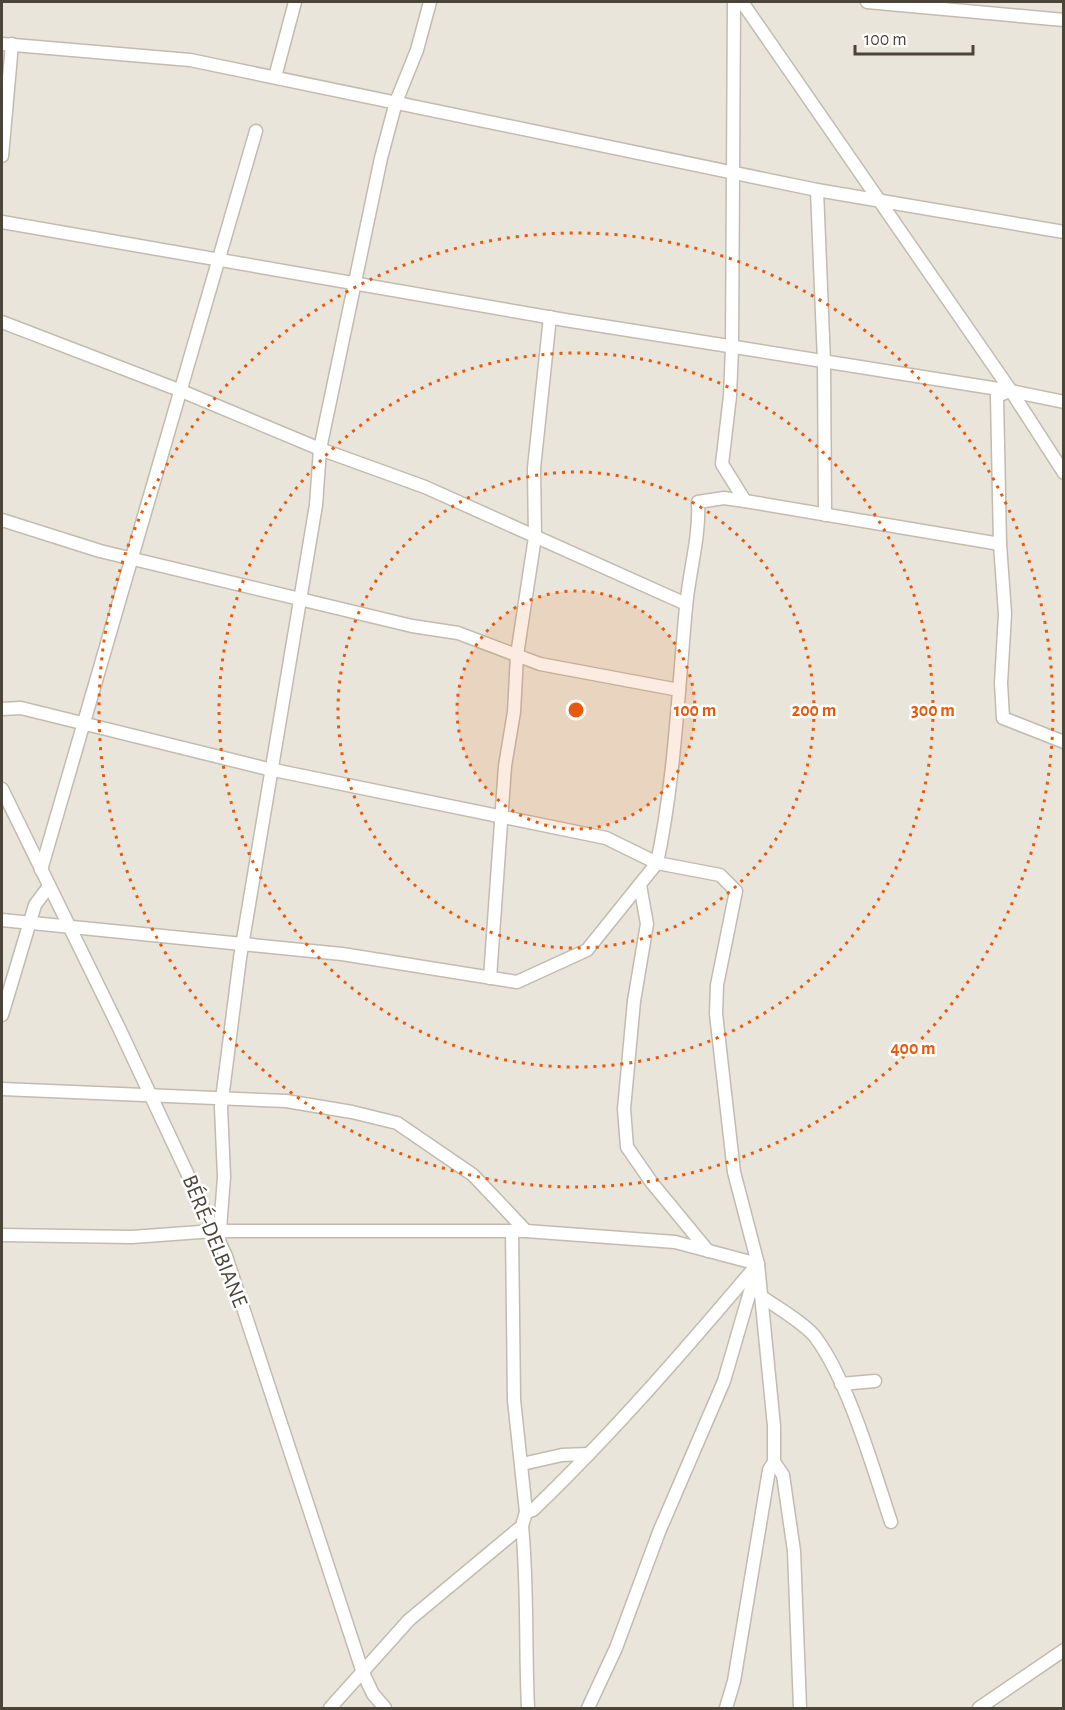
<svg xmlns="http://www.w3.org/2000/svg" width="1065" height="1710" font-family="'Alegreya Sans',sans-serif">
	<rect width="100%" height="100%" fill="#f6f3ec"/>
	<rect fill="#eae5da" x="2" y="2" width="1061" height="1706"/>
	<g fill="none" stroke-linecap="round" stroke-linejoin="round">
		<defs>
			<g id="minor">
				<polyline points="734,2 732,348 730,396 722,464 745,501"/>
				<polyline points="742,2 1011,391 1064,473"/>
				<polyline points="867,2 1064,20"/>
				<polyline points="2,44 190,60 817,190 1064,232"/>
				<polyline points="275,77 295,2"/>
				<polyline points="2,156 12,44"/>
				<polyline points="817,190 824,362 825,515"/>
				<polyline points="2,222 565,320 1011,391 1064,402"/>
				<polyline points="2,322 179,390 320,449 425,487 686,604"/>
				<polyline points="1010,391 997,396 1000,544 1005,614 1001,683 1003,718 1064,742"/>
				<polyline points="2,520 100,551 412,626 458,633 540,664 679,690"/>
				<polyline points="2,709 21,708 264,768 606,838 657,863 587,950 517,982 342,954 2,920"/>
				<polyline points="2,789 119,1028 226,1256 363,1673 373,1694 385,1708"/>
				<polyline points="41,870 256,131"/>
				<polyline points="640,885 647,924 634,1001 624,1109 627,1147 652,1183 708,1251"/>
				<polyline points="490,978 505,766 514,712 517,655 535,537 534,468 550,317"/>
				<polyline points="2,1015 35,905 49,886"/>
				<polyline points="2,1089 286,1101 352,1112 397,1123 473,1175 526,1231"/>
				<polyline points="220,1231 526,1231 675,1242 758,1264"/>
				<polyline points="2,1235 132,1237 214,1231"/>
				<polyline points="219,1242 224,1177 221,1107 240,958 316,505 320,449 381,158 396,102 417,50 430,2"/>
				<path d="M761,1296C776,1307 806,1324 816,1338C849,1383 873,1468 891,1522"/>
				<polyline points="841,1384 875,1381"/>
				<polyline points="522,1464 562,1455 589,1454"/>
				<path d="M526,1512L533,1510C612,1434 684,1351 755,1267"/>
				<path d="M522,1526C528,1587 525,1647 528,1708"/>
				<polyline points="330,1708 409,1620 522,1526 526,1512 514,1400 512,1231"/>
				<polyline points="588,1708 616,1648 659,1532 724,1381 756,1271"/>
				<polyline points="726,1708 734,1681 769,1470 774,1462"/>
				<path d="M800,1708L794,1551L783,1475L774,1462V1426L758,1264L734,1172L716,1014L717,985L736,891L720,875L657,863C675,778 678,692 686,607C689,572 700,537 698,502L724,498L745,501L1000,544"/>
				<polyline points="979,1708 1064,1650"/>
			</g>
		</defs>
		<use href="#minor" stroke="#c2bbae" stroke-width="15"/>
		<use href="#minor" stroke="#fff" stroke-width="12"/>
	</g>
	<circle cx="576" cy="710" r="119" fill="#e8590c" fill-opacity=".12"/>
	<g fill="none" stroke="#e8590c" stroke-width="3" stroke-dasharray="3 6">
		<circle cx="576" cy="710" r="119"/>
		<circle cx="576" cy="710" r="238"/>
		<circle cx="576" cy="710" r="357"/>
		<circle cx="576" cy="710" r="477"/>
	</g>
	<g text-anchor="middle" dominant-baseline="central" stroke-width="5" stroke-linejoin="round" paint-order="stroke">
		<g font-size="22" fill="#4b4439" stroke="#fff">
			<text transform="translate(215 1241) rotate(68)">BÉRÉ-DELBIANE</text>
		</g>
	</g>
	<circle cx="576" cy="710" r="9" fill="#e8590c" stroke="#fff" stroke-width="3"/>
	<g font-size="18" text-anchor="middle" font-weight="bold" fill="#e8590c" stroke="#fff" stroke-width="5" stroke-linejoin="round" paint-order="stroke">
		<text x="695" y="716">100 m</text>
		<text x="814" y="716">200 m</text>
		<text x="933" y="716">300 m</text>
		<text x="913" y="1054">400 m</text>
	</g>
	<rect width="1065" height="1710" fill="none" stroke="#4b4439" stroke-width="6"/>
	<path d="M855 45v9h118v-9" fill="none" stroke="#4b4439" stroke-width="3"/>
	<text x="864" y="45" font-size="18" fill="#4b4439" stroke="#ffffff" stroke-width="4.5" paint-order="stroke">100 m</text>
</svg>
